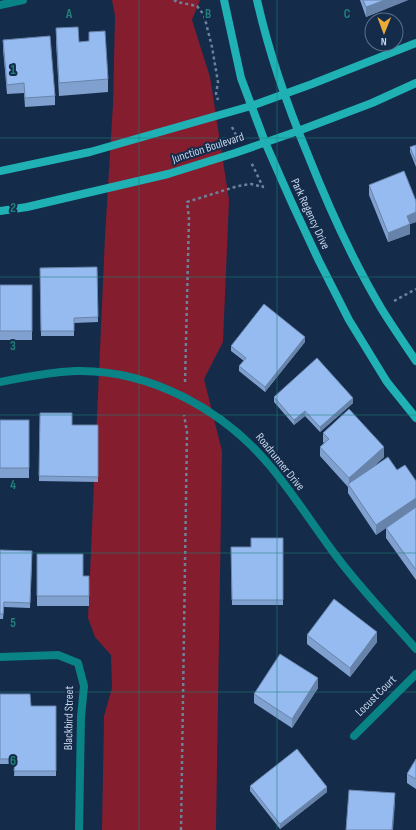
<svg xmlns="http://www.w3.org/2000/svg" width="416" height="830" font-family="'Sofia Sans Condensed',sans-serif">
	<rect width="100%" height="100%" fill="#142b4a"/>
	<polygon fill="#841d2e" points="112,0 200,0 192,20 210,77 229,200 223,342 204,379 222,451 216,830 102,830 104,716 112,688 111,655 95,637 88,618 105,237 113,104 115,16"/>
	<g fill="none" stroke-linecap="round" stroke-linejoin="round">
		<g stroke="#6e819a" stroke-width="2.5" stroke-dasharray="3 3" stroke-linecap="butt">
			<polyline points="174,0 177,2 197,6 204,15 212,47 218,82 216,94 218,100"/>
			<polyline points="232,127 237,137"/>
			<polyline points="394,301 416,289"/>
			<polyline points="185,382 189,218 187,202 219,192 238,186 251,184 263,187 251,162"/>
			<polyline points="181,830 187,432 184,415"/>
		</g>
		<g stroke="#098386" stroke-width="8">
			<polyline points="0,5 23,0"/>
			<path d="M0,382C25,377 50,372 75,371C150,369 224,410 271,467C295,496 315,528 337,557C361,589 390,619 416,649"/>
			<polyline points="0,657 58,655 78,663 84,686 81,717 79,830"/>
			<polyline points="354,736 416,674"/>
		</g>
		<g stroke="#20b1b4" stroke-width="8">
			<polyline points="224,0 241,78 265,142 291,201 319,261 349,320 387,382 416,418"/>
			<path d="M257,0C269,53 287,105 308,155C329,208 352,259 381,308C392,326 404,343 416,361"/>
			<polyline points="0,171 90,152 251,106 312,84 416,43"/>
			<polyline points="0,211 27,207 168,174 235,153 298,131 372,103 416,83"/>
		</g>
	</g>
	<g fill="#80a1cf">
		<polygon points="360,0 408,0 366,17"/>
		<polygon points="56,28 79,42 89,41 89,32 108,79 108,92 59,96 56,41"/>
		<polygon points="3,40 55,96 55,105 25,107 24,93 7,94 3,49"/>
		<polygon points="416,145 416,167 410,152 410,147"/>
		<polygon points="369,185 416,201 416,222 410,224 410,234 388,242 369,195"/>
		<polygon points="97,267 98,322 74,323 74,336 41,336 40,268"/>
		<rect x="0" y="285" width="32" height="55"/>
		<polygon points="305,342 265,392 239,371 239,366 244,361 231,351 231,346"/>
		<polygon points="274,397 353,403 320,432 305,416 294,425 274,402"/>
		<polygon points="40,413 72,425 98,425 98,482 39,481"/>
		<rect x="0" y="420" width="29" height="58"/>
		<polygon points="323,433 384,457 370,470 397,470 416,481 416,580 386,538 386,528 390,525 376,535 348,493 348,487 320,456 320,447 324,443 323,442"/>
		<polygon points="283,538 283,605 232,605 231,547 251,547"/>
		<polygon points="0,550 32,556 30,608 4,607 3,619 0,619"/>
		<polygon points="37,554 83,576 89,576 89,606 37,606"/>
		<polygon points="307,635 377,642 350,677 307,644"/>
		<polygon points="318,688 292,728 254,703 254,694"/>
		<polygon points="0,694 31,706 56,706 56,776 14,776 15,764 0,764"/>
		<polygon points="416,759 416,789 407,783 407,774"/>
		<polygon points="250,786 327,792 280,829 250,791"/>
	</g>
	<g fill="#6883a9">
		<polygon points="385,0 408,0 366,17 366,7"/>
		<polygon points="416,212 416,222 407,225 407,216"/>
		<polygon points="410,224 410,234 388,242 388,233"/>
		<polygon points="305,337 305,342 265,392 265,387"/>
		<polygon points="353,398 353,403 320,432 320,427"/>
		<polygon points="305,411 305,416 294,425 294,420"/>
		<polygon points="384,447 384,457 350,487 349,486 349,478"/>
		<polygon points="416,498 416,508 376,535 376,525"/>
		<polygon points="377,632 377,642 350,677 350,668"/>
		<polygon points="318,678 318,688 292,728 292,719"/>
		<polygon points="327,787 327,792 280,829 280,824"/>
		<polygon points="395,793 395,803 393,830 392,830"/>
	</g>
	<g fill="#95bbf1" stroke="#6883a9">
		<polygon points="363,0 385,0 366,7"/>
		<polygon points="78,27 79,42 89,41 89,32 105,31 108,79 59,83 56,28"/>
		<polygon points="50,36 55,96 25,98 24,83 7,85 3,40"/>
		<polygon points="416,145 416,162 410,147"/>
		<polygon points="404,171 416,201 416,212 407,216 410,224 388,233 369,185"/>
		<polygon points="97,267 98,317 74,318 74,331 41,331 40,268"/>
		<rect x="0" y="285" width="32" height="46"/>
		<polygon points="264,304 305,337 265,387 239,366 246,358 231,346"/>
		<polygon points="317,358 353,398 320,427 305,411 294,420 274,397"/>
		<polygon points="349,409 384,447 349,478 320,447 329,439 323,433"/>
		<polygon points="40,413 72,413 72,425 98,425 98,477 39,476"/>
		<rect x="0" y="420" width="29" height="48"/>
		<polygon points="388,457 397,470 405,465 416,481 416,498 376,525 348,484"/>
		<polygon points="416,507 416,570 386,528"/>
		<polygon points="251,538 283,538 283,600 232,600 231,547 251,547"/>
		<polygon points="0,550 32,551 30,603 4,602 3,614 0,614"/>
		<polygon points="37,554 83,554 83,576 89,576 89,596 37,596"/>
		<polygon points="334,599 377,632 350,668 307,635"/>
		<polygon points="280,654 318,678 292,719 254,694"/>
		<polygon points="0,694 30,694 31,706 56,706 56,771 14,771 15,759 0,759"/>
		<polygon points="297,749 327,787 280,824 250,786"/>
		<polygon points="416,759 416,779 407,774"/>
		<polygon points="349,790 395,793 392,830 346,830"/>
	</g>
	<path fill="none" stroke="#21807a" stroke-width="1" stroke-opacity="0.55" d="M139,0V830M277,0V830M0,138H416M0,277H416M0,415H416M0,553H416M0,692H416"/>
	<g text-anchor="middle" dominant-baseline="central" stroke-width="4" stroke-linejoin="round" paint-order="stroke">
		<g font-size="12" fill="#c6d5e9" stroke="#142b4a">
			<text transform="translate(208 148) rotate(-18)">Junction Boulevard</text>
			<text transform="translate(310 214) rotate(65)">Park Regency Drive</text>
			<text transform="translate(280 462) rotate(51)">Roadrunner Drive</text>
			<text transform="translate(376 696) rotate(-45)">Locust Court</text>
			<text transform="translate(69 718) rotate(-89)">Blackbird Street</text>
		</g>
	</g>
	<g font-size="13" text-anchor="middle" font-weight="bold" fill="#21807a" stroke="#142b4a" stroke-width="4" stroke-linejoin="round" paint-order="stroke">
		<text x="69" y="18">A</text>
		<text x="208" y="18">B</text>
		<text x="347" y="18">C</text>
		<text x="13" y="74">1</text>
		<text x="13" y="212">2</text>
		<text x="13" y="350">3</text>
		<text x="13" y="489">4</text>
		<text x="13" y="627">5</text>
		<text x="13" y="765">6</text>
	</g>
	<g transform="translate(384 32) rotate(181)"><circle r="19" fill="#142b4a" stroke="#5b6f8a"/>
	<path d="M0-3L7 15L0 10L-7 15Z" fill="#eaaa39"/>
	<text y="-6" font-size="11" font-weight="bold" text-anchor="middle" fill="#c6d5e9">N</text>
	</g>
</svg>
